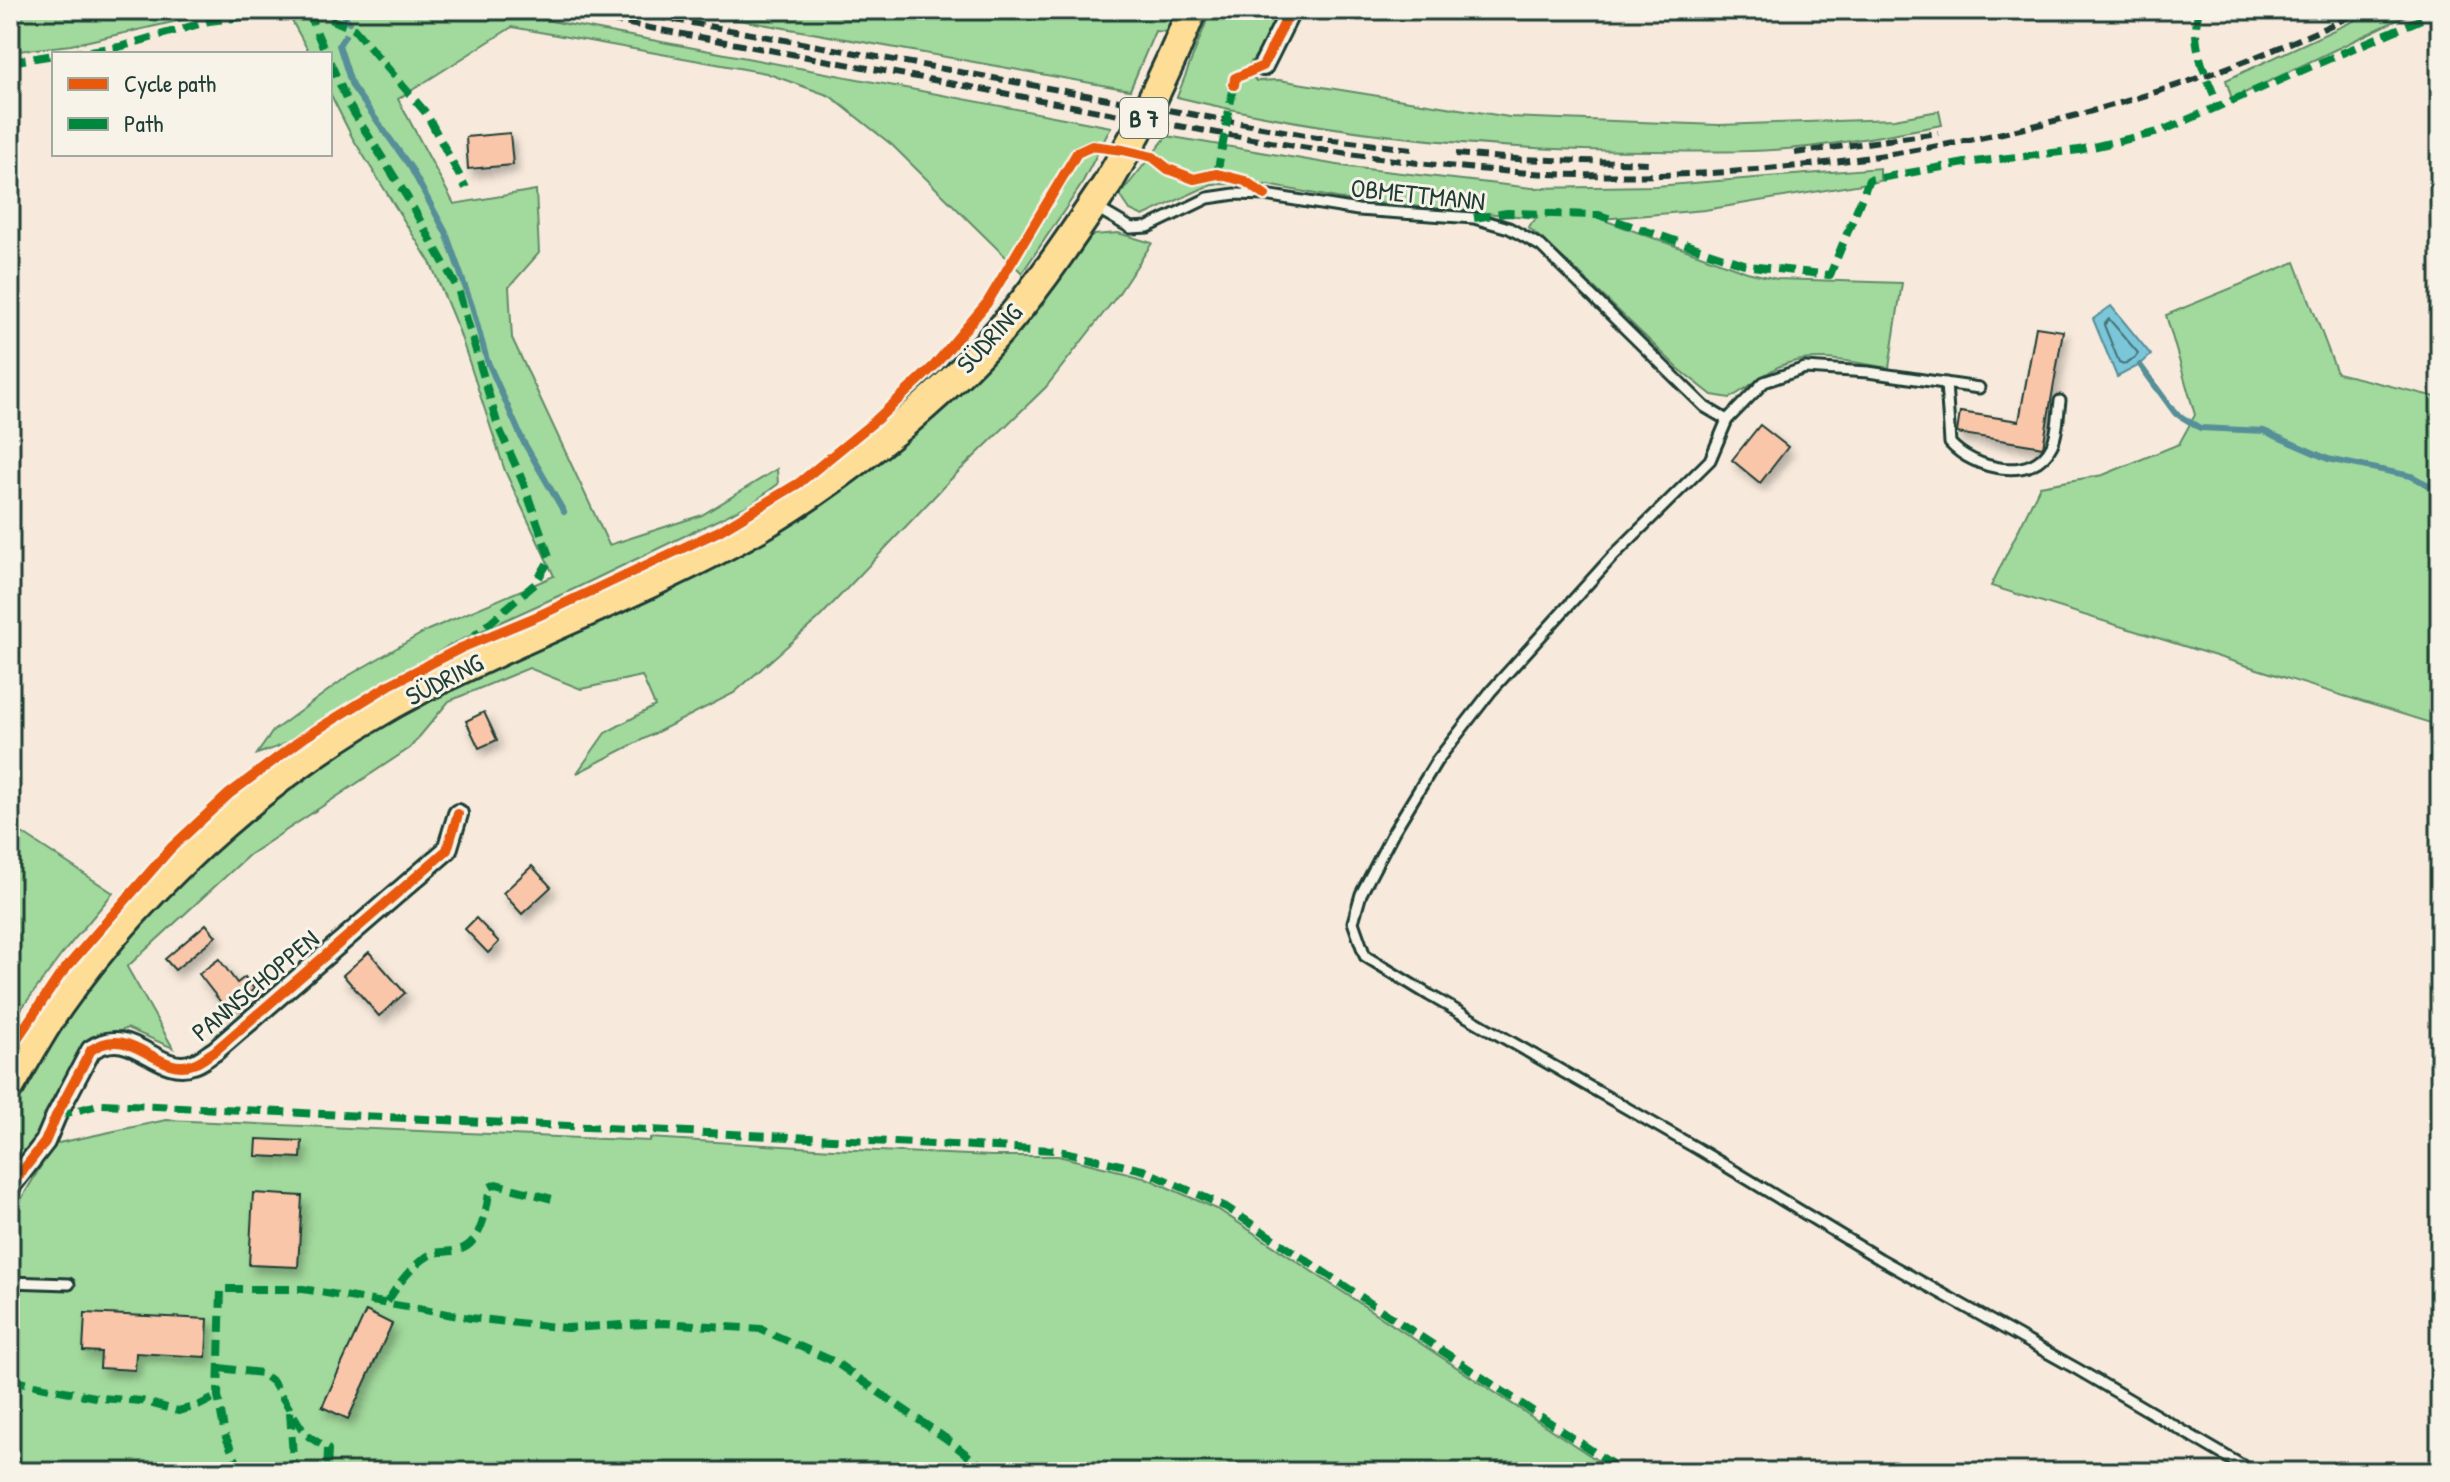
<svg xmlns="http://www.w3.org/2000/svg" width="2450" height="1482" font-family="'Patrick Hand',sans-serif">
	<defs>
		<filter id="shadow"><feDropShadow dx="4.5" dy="7" stdDeviation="4" flood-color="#0004"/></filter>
	</defs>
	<rect width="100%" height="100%" fill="#f7eadc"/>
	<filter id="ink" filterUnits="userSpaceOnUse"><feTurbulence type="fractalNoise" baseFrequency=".0125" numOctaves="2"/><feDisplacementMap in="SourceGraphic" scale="16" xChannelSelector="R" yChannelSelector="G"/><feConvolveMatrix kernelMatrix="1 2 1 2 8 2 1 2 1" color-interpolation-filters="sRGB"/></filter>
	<g filter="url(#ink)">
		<g fill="#a2d99c" stroke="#608b68" stroke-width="2">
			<polygon points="10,10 243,10 182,20 71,45 10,52"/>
			<polygon points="286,10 493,10 1111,127 1080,187 1022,273 892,145 830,96 766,73 512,27 398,99 454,204 536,190 539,253 509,287 512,338 609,545 702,515 777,469 778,484 751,504 576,588 450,645 280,746 257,754 273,731 348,676 428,630 554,576 505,471 459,331 431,264 352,137 330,93 330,54 310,54"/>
			<polygon points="684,10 1178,10 1169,32 1155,31 1130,90"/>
			<path d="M1211,10H1283L1270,36L1246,69L1256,81L1279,80L1509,117L1719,125L1894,119L1939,111L1942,125C1902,132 1863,140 1823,145C1767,153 1709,152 1653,151C1494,151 1332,135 1177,97Z"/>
			<polygon points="2377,10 2418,10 2232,99 2226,80"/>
			<path d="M1167,136L1349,167L1532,188L1656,186L1880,168V181L1705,210L1601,219L1747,272L1777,279L1902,283L1889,368C1856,363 1810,351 1778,367C1761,376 1747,389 1730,398L1712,395L1679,369L1575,269L1528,227L1537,218L1347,200L1268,185L1212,184L1143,216L1130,210L1120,195Z"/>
			<polygon points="1118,233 1152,243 1117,296 1046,387 949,481 819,618 734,693 577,773 605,733 655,706 642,676 581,689 529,668 449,701 410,748 249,855 127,967 173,1048 127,1028 87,1045 39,1132 10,1172 10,1116 73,1005 128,932 196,866 297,781 410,708 761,539 1084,242 1094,235"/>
			<polygon points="2295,262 2337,373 2440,398 2440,726 1991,586 2040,486 2103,475 2179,444 2195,415 2166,315"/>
			<polygon points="22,833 113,893 62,954 10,1024 10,848"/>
			<polygon points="166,1120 650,1141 650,1138 833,1149 992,1156 1058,1156 1144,1177 1219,1210 1615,1472 10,1472 10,1218 54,1144"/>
		</g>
		<polygon fill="#7bc6da" stroke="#568f98" stroke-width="2" points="2111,306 2151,355 2140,365 2117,377 2093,319"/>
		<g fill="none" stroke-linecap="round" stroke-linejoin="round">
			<polygon stroke="#447476" stroke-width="2" points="2109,319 2138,353 2135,358 2124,364 2119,362 2104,325"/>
			<g stroke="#568f98" stroke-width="6">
				<polyline points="340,10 349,22"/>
				<polyline points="345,36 339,45 352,86 411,168 446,233 472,306 487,360 523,441 564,512"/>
				<polyline points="2140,365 2175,413 2200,428 2264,431 2328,459 2411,476 2440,491"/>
			</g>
		</g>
		<g fill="#f9c6aa" stroke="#1f3d34" stroke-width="2" filter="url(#shadow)">
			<polygon points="510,133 513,165 468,169 466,137"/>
			<polygon points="2036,327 2063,331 2043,447 1957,433 1960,412 2019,421"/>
			<polygon points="1760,425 1788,447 1760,483 1732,460"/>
			<polygon points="484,712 497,740 479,748 466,721"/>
			<polygon points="532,866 551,887 522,914 503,893"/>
			<polygon points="476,918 499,942 488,953 465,929"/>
			<polygon points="206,924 216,936 175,970 165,959"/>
			<polygon points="369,952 405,993 379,1016 343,975"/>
			<polygon points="219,959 237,983 245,977 254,989 227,1010 199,974"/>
			<polygon points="257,1139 302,1141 301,1158 256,1156"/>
			<polygon points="253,1193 302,1196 298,1267 249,1265"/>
			<polygon points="366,1311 392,1324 348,1419 322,1407"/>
			<polygon points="85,1313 208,1319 206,1357 136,1353 135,1370 100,1368 101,1352 83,1351"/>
		</g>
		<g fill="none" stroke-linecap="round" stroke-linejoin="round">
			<defs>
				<g id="service">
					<polyline points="1095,207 1131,228 1148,227 1208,198 1235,194 1265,195 1358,210 1474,218 1509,228 1541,246 1705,407 1727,420"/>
					<path d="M1946,383L1950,443C1973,469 2033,484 2052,445C2058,433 2058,414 2060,401"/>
					<polyline points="1979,388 1868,372 1805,368 1764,382 1727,420 1710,460 1613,556 1491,691 1436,762 1394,831 1361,894 1353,922 1365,956 1429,995 1698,1149 1880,1259 2077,1369 2253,1472"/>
					<polyline points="10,1282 69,1284"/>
				</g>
				<g id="minor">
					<polyline points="1263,66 1291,10"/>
					<path d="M10,1187L45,1142L56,1116L91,1050C132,1022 157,1077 193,1064C201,1062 208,1055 215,1051L447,850L458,814"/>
				</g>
				<g id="primary">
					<polyline points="1175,51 1192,10"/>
					<path d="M10,1086C26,1059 41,1031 59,1005C150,875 283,760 424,687C534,631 651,589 759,527C834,483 927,410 986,346C1032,297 1070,239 1108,183"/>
				</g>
			</defs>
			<use href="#service" stroke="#1f3d34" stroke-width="15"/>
			<use href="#minor" stroke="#1f3d34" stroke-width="24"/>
			<use href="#primary" stroke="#1f3d34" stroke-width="34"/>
			<use href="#service" stroke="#f7f3e8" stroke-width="9"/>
			<use href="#minor" stroke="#f7f3e8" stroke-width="18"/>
			<use href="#primary" stroke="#fedd96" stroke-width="28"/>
			<g stroke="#1f3d34" stroke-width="6" stroke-dasharray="12 6" stroke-linecap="butt">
				<path d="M556,10C705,39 854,65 1003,93C1173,125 1343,160 1516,172C1793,191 2113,132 2363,10"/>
				<polyline points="620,10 1333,140 1412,149"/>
				<polyline points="1795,153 1938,133"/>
				<polyline points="1456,154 1517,159 1651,163"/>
			</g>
			<defs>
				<polyline id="primary-bridge" points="1108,183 1137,132 1175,51"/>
			</defs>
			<use href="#primary-bridge" stroke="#1f3d34" stroke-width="34" stroke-linecap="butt"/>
			<use href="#primary-bridge" stroke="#fedd96" stroke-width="28"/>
			<g stroke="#00873e" stroke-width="8" stroke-dasharray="16 8" stroke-linecap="butt">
				<polyline points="307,10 326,54"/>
				<polyline points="308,10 354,29 426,113 466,188"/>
				<path d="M2199,10C2189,44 2206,75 2219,107"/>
				<polyline points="66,54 119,47 209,21 299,10"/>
				<polyline points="10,62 54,55"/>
				<polyline points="330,62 349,105 407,197 458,289 498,426 523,482 550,559 535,584 474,636"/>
				<polyline points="1217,174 1235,79"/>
				<polyline points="1474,218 1507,213 1599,215 1750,266 1830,275 1869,180 1965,163 2079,150 2159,132 2440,11"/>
				<polyline points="56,1116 102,1104 180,1107 1055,1150 1143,1170 1226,1207 1624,1472"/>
				<path d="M387,1302C398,1285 410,1267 428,1256C437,1250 448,1253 458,1250C482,1245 487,1207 490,1187L496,1184L556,1200"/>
				<polyline points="220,1368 261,1373 273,1382 305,1434 328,1449 327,1472"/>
				<polyline points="10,1380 99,1398 142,1401 178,1411 198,1406 218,1396"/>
				<polyline points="290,1412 294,1472"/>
				<polyline points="241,1472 225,1435 218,1396 221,1289 303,1289 470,1318 567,1328 664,1323 761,1329 835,1362 948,1440 989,1472"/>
			</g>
			<defs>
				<g id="cycleway">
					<polyline points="1234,85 1235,78 1263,66 1291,10"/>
					<polyline points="10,1049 60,975 171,848 229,794 305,737 391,684 461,648 538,616 719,531 799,483 875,421 934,366 987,303 1077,153 1092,146 1123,150 1153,157 1168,169 1194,179 1217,174 1245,181 1265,195"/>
					<path d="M10,1187L45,1142L56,1116L91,1050C132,1022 157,1077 193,1064C201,1062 208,1055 215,1051L447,850L458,814"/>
				</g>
			</defs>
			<use href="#cycleway" stroke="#f7f3e8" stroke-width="15"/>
			<use href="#cycleway" stroke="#e8590c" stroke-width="10"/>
		</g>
	</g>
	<g text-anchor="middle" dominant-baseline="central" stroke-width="6" stroke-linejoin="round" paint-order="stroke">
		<rect fill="#f7f3e8" stroke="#60746a" stroke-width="2" x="1120" y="98" width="48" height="40" rx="6"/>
		<g font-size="24" font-weight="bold" fill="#1f3d34">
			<text x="1144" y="118">B 7</text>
		</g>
		<g font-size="26" fill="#1f3d34" stroke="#f7f3e8">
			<text transform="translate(1418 194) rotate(6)">OBMETTMANN</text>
			<text transform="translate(989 338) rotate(-48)">SÜDRING</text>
			<text transform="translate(444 679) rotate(-27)">SÜDRING</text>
			<text transform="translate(255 985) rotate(-40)">PANNSCHOPPEN</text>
		</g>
	</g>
	<rect width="2450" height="1482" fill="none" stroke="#f7f3e8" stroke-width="40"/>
	<rect x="20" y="20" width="2410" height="1442" fill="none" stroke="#1f3d34" stroke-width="3" filter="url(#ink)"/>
	<rect x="52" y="52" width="280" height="104" fill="#f7f3e8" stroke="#a1aaa0" stroke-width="2"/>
	<rect x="68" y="78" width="40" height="12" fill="#e8590c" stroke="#a1aaa0" stroke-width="2"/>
	<text x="124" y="92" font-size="24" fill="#1f3d34">Cycle path</text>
	<rect x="68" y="118" width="40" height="12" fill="#00873e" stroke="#a1aaa0" stroke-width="2"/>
	<text x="124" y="132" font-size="24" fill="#1f3d34">Path</text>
</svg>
